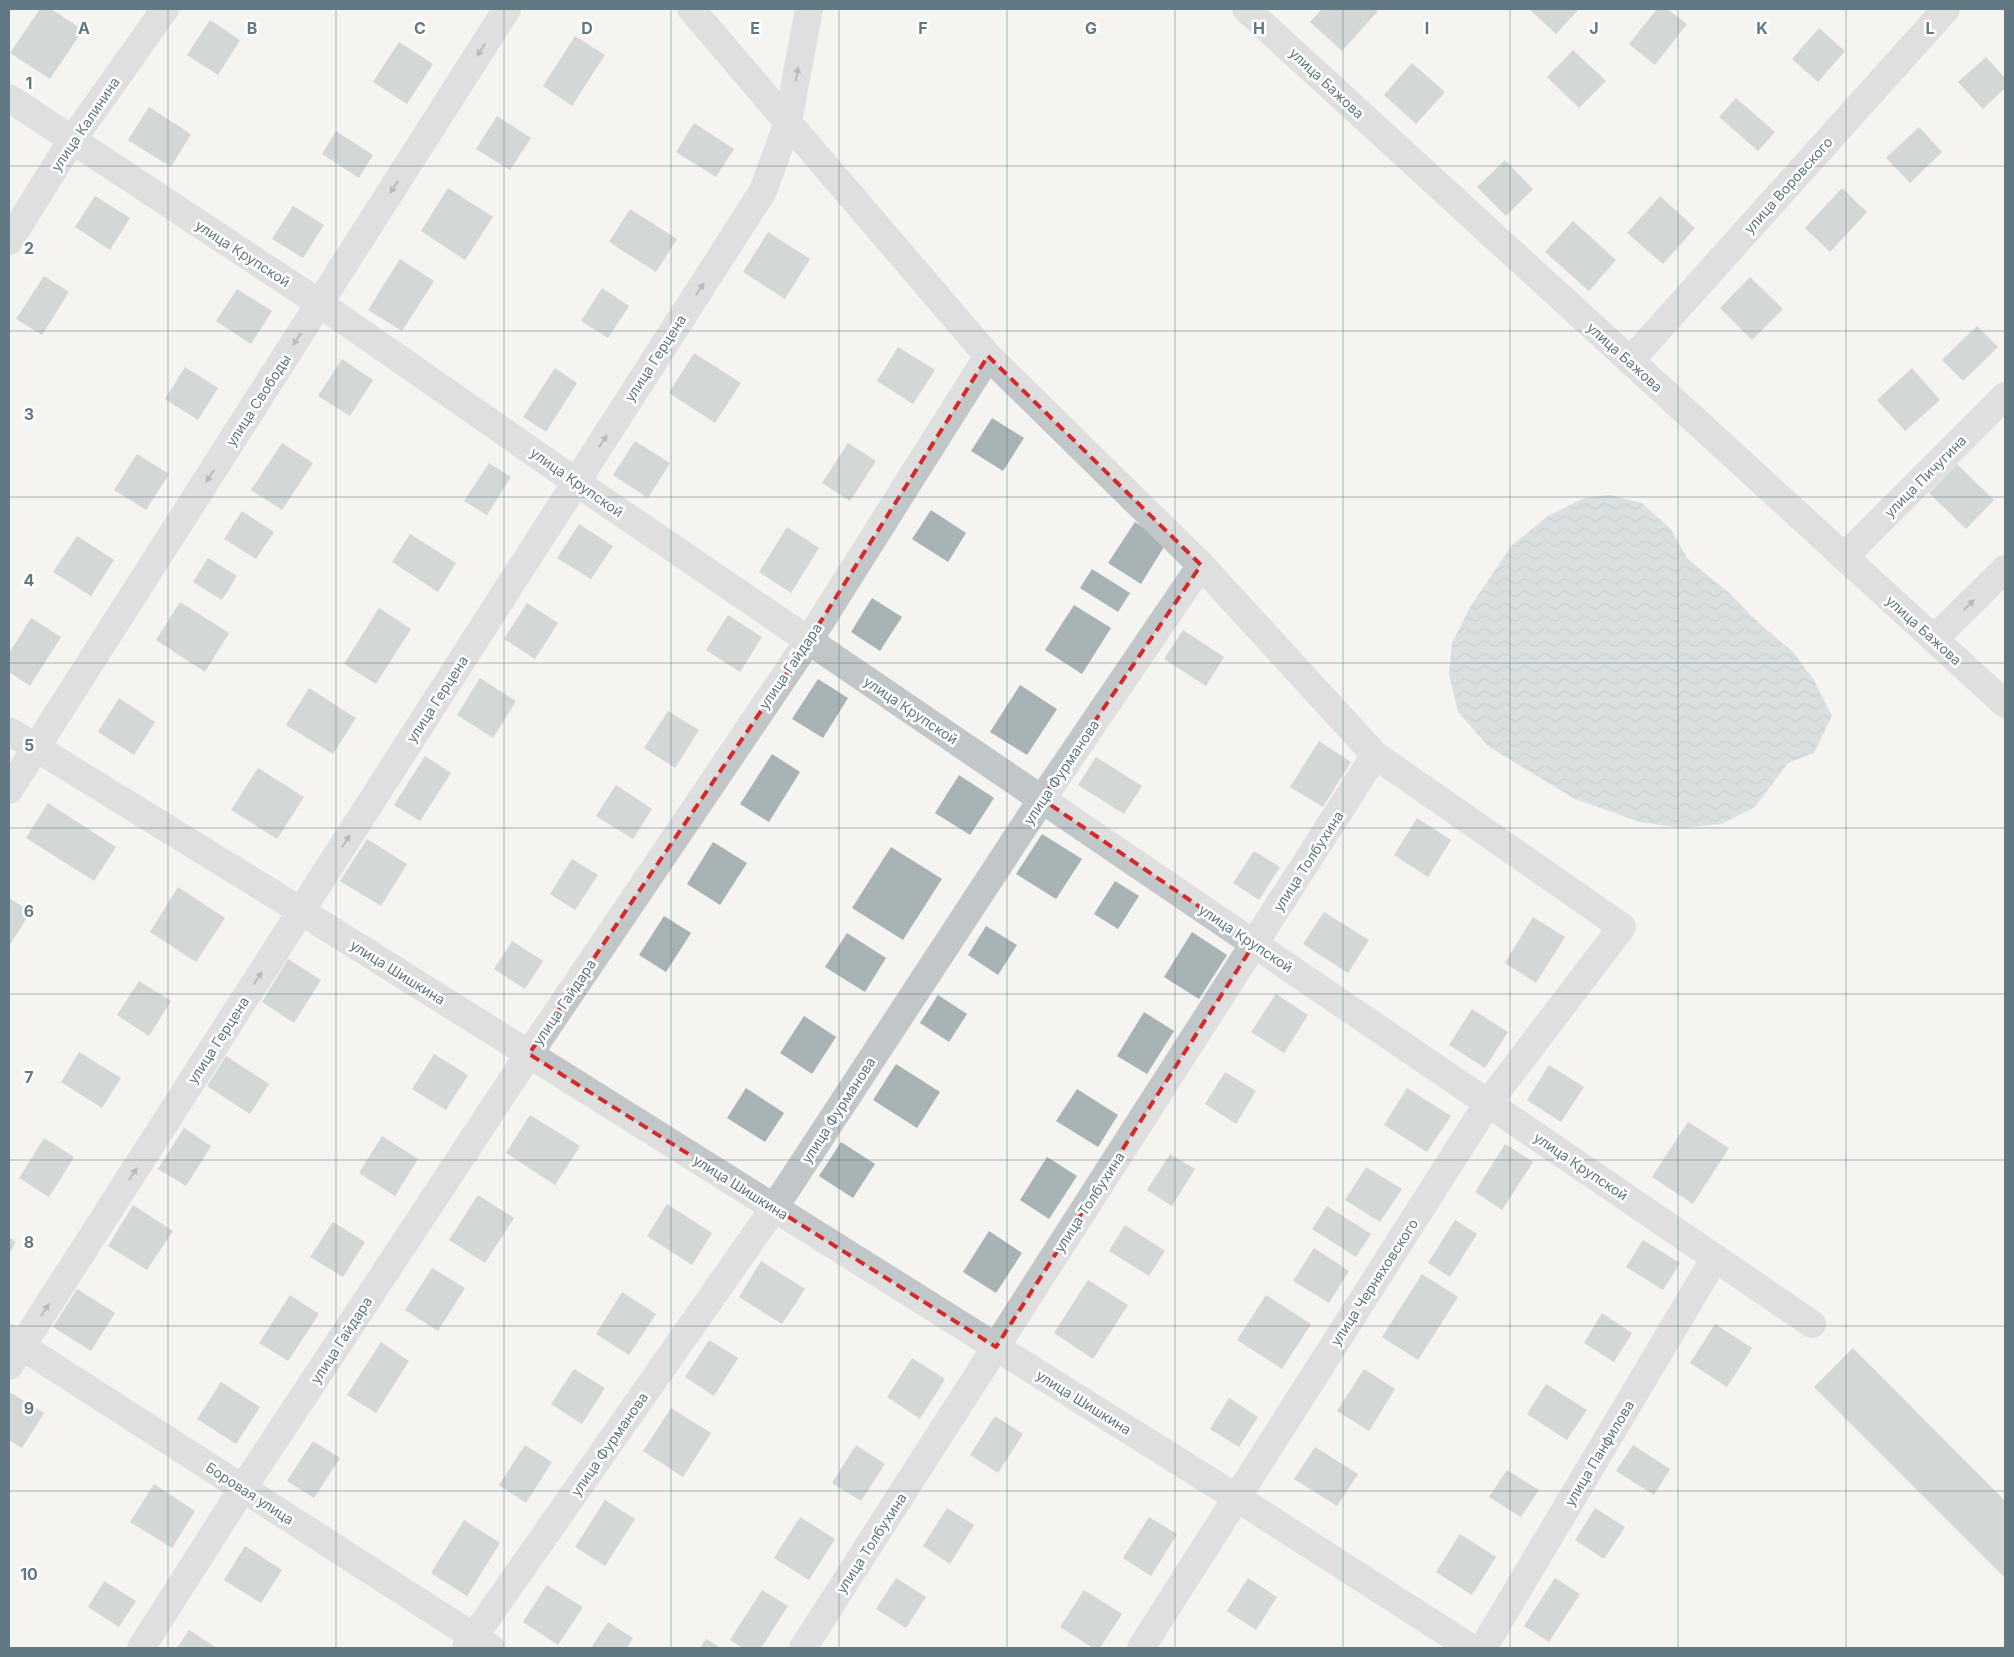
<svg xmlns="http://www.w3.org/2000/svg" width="2014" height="1657" font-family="Inter,sans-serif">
	<defs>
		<pattern id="water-waves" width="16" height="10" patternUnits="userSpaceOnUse" patternTransform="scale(1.25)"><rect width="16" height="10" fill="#b8c8cb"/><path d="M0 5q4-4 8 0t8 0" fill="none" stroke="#99a7aa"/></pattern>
	</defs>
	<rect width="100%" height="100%" fill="#f5f4f0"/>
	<polygon fill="url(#water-waves)" points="1609,495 1642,503 1670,528 1688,559 1729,593 1760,624 1793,652 1814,680 1832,716 1814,753 1788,763 1755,807 1722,824 1680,828 1640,822 1575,799 1489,747 1458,712 1449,674 1452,643 1470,607 1512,545 1548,516 1584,498"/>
	<g fill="#a8b3b6">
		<polygon points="40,9 51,9 83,30 50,79 10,53"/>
		<polygon points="1322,9 1375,9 1378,11 1342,51 1310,22"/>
		<polygon points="1529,9 1579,9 1556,34"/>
		<polygon points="1657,9 1667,9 1687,24 1655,65 1629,44"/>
		<polygon points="210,20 240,40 218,75 187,55"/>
		<polygon points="1819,28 1845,51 1818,82 1792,59"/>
		<polygon points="575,36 605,55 572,106 543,86"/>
		<polygon points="399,42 433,64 407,104 373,82"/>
		<polygon points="1573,50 1606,81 1579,108 1547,77"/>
		<polygon points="1986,57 2005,78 2005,88 1983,109 1958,82"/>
		<polygon points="1412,63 1445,92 1416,124 1384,95"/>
		<polygon points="1736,98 1775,132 1758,151 1719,117"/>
		<polygon points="149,107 191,134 171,167 128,140"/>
		<polygon points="497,116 531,138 510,170 476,149"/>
		<polygon points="694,123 734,149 716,177 676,152"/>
		<polygon points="1919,127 1942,152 1910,183 1886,158"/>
		<polygon points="336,131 373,155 359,178 322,154"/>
		<polygon points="1505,160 1533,189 1506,216 1477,187"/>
		<polygon points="448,188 493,217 465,260 421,231"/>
		<polygon points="1842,188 1867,212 1830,252 1805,228"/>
		<polygon points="95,196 130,218 110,250 75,227"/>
		<polygon points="1660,196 1695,228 1663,264 1627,233"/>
		<polygon points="293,206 324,225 303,258 272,239"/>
		<polygon points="630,209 677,239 656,272 609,242"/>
		<polygon points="1573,221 1616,260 1589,291 1545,252"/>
		<polygon points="768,232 810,259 785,299 743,272"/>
		<polygon points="400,259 434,281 402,331 368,310"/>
		<polygon points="44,276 69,292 42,335 16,319"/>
		<polygon points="1750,277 1783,309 1752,340 1720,308"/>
		<polygon points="602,288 629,306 608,338 581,321"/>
		<polygon points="237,289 272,311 251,344 216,321"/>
		<polygon points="1977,326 1998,347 1963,381 1942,360"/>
		<polygon points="898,347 935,370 913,404 877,381"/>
		<polygon points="694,353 741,383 715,423 669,393"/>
		<polygon points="342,359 373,380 350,416 318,396"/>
		<polygon points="185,367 218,388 198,420 165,399"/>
		<polygon points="555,368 577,383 546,432 523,417"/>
		<polygon points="1912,368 1940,400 1905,431 1877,400"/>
		<polygon points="992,418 1024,438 1003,471 971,451"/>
		<polygon points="635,441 670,463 648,498 613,475"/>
		<polygon points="282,443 313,463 282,510 251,490"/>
		<polygon points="848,443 876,461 850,501 822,483"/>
		<polygon points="137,454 169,474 146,510 114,490"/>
		<polygon points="489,463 511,477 487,515 464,501"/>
		<polygon points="1957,464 1994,500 1966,529 1929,493"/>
		<polygon points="931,510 966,533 948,562 912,539"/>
		<polygon points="242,511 274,532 256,559 224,539"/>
		<polygon points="1135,522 1167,542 1141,584 1108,563"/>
		<polygon points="579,524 613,546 591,579 557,558"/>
		<polygon points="787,527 819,548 791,593 759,572"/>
		<polygon points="410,534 456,563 438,592 392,562"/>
		<polygon points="77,536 114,560 91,596 53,572"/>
		<polygon points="208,558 237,576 222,600 193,582"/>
		<polygon points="1092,569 1130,593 1118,612 1080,588"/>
		<polygon points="872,598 902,617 880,651 851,632"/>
		<polygon points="180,602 229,633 205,672 156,640"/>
		<polygon points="527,603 558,623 535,659 504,639"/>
		<polygon points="1074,605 1111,628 1082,674 1045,650"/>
		<polygon points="379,608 411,629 376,684 344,664"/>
		<polygon points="728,615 762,637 740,672 706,650"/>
		<polygon points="31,618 61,637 30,686 9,672 9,653"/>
		<polygon points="1183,630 1224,657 1206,686 1164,659"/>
		<polygon points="480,678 516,701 493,738 457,715"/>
		<polygon points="818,679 848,698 823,738 792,719"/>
		<polygon points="1020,685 1057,709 1027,755 990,732"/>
		<polygon points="309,688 356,718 333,754 286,725"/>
		<polygon points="119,698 155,722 134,755 98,732"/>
		<polygon points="668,711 699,730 675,768 644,748"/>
		<polygon points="1319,741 1351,762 1323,807 1290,787"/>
		<polygon points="772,754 800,772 769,822 740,804"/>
		<polygon points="425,756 451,773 420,821 394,805"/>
		<polygon points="1096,757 1142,786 1124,814 1078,785"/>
		<polygon points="258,768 304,797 277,839 231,810"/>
		<polygon points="959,775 994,798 970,835 935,813"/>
		<polygon points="616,785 652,809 633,839 596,816"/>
		<polygon points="48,803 116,847 94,881 26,838"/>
		<polygon points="1417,818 1451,840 1428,877 1394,855"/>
		<polygon points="1042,834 1082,859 1056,899 1016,874"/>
		<polygon points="367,839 407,864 381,906 340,881"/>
		<polygon points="713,842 747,863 720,905 687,884"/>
		<polygon points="891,847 942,879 903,940 852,908"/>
		<polygon points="1254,851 1280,867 1259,900 1233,883"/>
		<polygon points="572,859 598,875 575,910 550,894"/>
		<polygon points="1115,881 1139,896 1118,929 1094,914"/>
		<polygon points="178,887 225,918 196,962 150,932"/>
		<polygon points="9,898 31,912 9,946"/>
		<polygon points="1324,912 1369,940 1348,973 1303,944"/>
		<polygon points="664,916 691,933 666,972 639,955"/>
		<polygon points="1533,917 1565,937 1536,983 1505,963"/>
		<polygon points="986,926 1017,945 998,975 968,955"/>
		<polygon points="1192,932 1227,955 1199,999 1164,977"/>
		<polygon points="847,933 886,958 865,992 825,967"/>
		<polygon points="512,941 543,961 525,989 494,969"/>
		<polygon points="288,959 321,980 294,1023 262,1002"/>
		<polygon points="139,981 171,1001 149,1036 117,1015"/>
		<polygon points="1276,994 1308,1015 1284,1053 1251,1032"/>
		<polygon points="938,995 967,1014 949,1042 920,1023"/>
		<polygon points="1472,1009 1508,1032 1485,1068 1449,1045"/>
		<polygon points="1144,1012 1174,1031 1147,1074 1117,1056"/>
		<polygon points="804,1016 836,1037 812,1074 780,1053"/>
		<polygon points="79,1052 121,1078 102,1108 61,1082"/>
		<polygon points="434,1054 468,1075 446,1110 412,1089"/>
		<polygon points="226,1056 269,1084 250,1114 207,1086"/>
		<polygon points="896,1064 940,1092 917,1128 873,1100"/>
		<polygon points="1549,1065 1584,1087 1561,1122 1527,1100"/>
		<polygon points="1225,1072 1256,1091 1236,1124 1205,1104"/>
		<polygon points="746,1088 784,1113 765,1142 727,1118"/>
		<polygon points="1407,1088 1451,1116 1427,1152 1384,1125"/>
		<polygon points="1077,1089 1118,1115 1098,1147 1056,1121"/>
		<polygon points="530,1115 580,1146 555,1185 506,1153"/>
		<polygon points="1688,1122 1729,1148 1693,1204 1652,1177"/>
		<polygon points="184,1128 211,1146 186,1186 158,1169"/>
		<polygon points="382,1136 418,1159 395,1196 359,1173"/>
		<polygon points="44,1138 74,1157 49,1197 19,1178"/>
		<polygon points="841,1142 875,1164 853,1198 819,1176"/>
		<polygon points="1505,1144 1533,1162 1502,1210 1475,1192"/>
		<polygon points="1170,1154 1195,1169 1172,1206 1147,1190"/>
		<polygon points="1047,1157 1077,1176 1049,1219 1020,1200"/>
		<polygon points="1366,1167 1402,1189 1380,1222 1345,1200"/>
		<polygon points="478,1195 514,1218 485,1263 449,1240"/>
		<polygon points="667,1204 712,1233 692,1265 647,1236"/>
		<polygon points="133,1205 173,1231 147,1270 108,1246"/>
		<polygon points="1327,1206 1371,1234 1356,1257 1312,1229"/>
		<polygon points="1455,1220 1477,1234 1450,1277 1428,1263"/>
		<polygon points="333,1222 365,1242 343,1277 310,1257"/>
		<polygon points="1125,1225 1165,1251 1149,1276 1109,1251"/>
		<polygon points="989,1231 1022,1253 996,1293 963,1272"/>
		<polygon points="9,1237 16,1242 9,1254"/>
		<polygon points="1643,1240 1680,1263 1663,1290 1626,1267"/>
		<polygon points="1314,1248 1349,1271 1329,1303 1293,1281"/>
		<polygon points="761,1261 805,1289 782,1324 739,1297"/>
		<polygon points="432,1268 465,1288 438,1331 405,1310"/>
		<polygon points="1422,1274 1458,1297 1418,1360 1382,1337"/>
		<polygon points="1088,1280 1128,1305 1093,1359 1054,1333"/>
		<polygon points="77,1289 115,1313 91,1351 53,1327"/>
		<polygon points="622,1292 656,1314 629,1355 596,1334"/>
		<polygon points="290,1295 319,1314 288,1361 259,1343"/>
		<polygon points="1266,1295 1311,1324 1282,1369 1237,1340"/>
		<polygon points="1602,1313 1632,1333 1614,1362 1584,1343"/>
		<polygon points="1715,1324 1752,1348 1727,1387 1690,1363"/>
		<polygon points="709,1340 738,1358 714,1396 685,1377"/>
		<polygon points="381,1342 409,1361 376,1413 347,1395"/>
		<polygon points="1853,1348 2005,1501 2005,1578 1814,1387"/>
		<polygon points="912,1358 945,1379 920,1419 887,1397"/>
		<polygon points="574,1369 605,1388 582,1424 551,1404"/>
		<polygon points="1364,1369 1395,1389 1369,1431 1337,1411"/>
		<polygon points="221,1382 260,1407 236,1444 197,1419"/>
		<polygon points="1546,1384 1587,1410 1567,1440 1527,1414"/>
		<polygon points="11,1393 44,1413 22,1448 9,1440 9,1397"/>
		<polygon points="1229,1398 1258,1417 1239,1447 1210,1429"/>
		<polygon points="671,1408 711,1433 683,1477 643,1451"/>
		<polygon points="995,1416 1023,1434 998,1473 970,1455"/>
		<polygon points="313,1441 340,1458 314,1498 287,1481"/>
		<polygon points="525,1445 552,1462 526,1503 499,1485"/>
		<polygon points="856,1445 885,1464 861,1501 832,1483"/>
		<polygon points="1633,1445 1670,1469 1654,1495 1616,1471"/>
		<polygon points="1315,1447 1358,1474 1337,1506 1294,1479"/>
		<polygon points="1507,1470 1539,1490 1521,1517 1489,1497"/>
		<polygon points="154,1484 195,1511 172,1548 130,1522"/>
		<polygon points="605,1500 635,1519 605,1566 575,1547"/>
		<polygon points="947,1508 974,1525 950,1564 923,1546"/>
		<polygon points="1595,1508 1625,1527 1604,1559 1575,1540"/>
		<polygon points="800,1517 835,1539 809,1580 774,1558"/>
		<polygon points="1149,1517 1177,1534 1151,1576 1123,1558"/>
		<polygon points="464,1520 500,1543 467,1596 431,1573"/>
		<polygon points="1460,1534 1496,1557 1472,1595 1436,1572"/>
		<polygon points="245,1546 282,1570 261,1603 224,1580"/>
		<polygon points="896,1578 926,1597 906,1628 876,1609"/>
		<polygon points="1248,1578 1277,1597 1256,1630 1227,1611"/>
		<polygon points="1555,1578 1580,1594 1549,1642 1524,1626"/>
		<polygon points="104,1581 136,1601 119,1627 88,1607"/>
		<polygon points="547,1585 583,1607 558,1645 523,1622"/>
		<polygon points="762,1590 788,1606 761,1648 743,1648 730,1640"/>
		<polygon points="1084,1590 1122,1614 1100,1648 1093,1648 1060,1627"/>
		<polygon points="608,1622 633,1638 627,1648 591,1648"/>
		<polygon points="189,1630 217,1648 177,1648"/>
		<polygon points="706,1639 721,1648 700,1648"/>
	</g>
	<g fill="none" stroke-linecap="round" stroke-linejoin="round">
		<g stroke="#c1c6c8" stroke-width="28">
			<polyline points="691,9 988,356 1201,565 1375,755 1622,927 1488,1103 1141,1648"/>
			<polyline points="1246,9 2005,704"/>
			<polyline points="9,98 319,303 576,482 1812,1324"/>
			<polyline points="9,241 72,140 165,9"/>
			<polyline points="1630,361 1946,9"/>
			<polyline points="1844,557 2005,396"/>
			<polyline points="1934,639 2005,569"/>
			<polyline points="9,1338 491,1648"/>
			<polyline points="141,1648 243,1488 529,1054 809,640 988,356"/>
			<polyline points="466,1648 774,1208 1042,799 1201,565"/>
			<polyline points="803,1648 1375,755"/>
			<polyline points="1483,1648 1715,1258"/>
		</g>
		<g stroke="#c1c6c8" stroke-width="28">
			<polyline points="9,731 301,911 1237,1498 1471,1648"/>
			<polyline points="9,790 507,9"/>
			<polyline points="9,1366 763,191 788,122 809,9"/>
		</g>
	</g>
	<defs><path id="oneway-solid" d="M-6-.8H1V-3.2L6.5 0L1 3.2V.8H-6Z" transform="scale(1.25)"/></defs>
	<g fill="#627983">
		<use href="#oneway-solid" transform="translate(481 50) rotate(123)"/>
		<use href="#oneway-solid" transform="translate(797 74) rotate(-80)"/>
		<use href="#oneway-solid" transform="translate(394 187) rotate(123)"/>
		<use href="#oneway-solid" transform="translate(700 289) rotate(-57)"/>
		<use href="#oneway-solid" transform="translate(297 339) rotate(123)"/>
		<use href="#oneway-solid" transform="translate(603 441) rotate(-57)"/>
		<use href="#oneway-solid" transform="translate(210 476) rotate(123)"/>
		<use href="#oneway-solid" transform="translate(1969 605) rotate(-44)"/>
		<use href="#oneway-solid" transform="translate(346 841) rotate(-57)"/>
		<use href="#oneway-solid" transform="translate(258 978) rotate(-57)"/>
		<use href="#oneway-solid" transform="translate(133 1174) rotate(-57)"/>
		<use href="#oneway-solid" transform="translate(45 1310) rotate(-57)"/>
	</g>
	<path d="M0 0H2014V1657H0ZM988,356L1201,565L1042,799L1254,944L996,1347L529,1054L809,640Z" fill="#f5f4f0" fill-opacity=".55" fill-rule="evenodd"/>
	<path fill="none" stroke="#d62828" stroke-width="4" stroke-dasharray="10 6" stroke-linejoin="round" d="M988,356L1201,565L1042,799L1254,944L996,1347L529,1054L809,640Z"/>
	<path fill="none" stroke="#627983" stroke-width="1" stroke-opacity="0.55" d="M168,9V1648M336,9V1648M504,9V1648M671,9V1648M839,9V1648M1007,9V1648M1175,9V1648M1343,9V1648M1510,9V1648M1678,9V1648M1846,9V1648M9,166H2005M9,331H2005M9,497H2005M9,663H2005M9,828H2005M9,994H2005M9,1160H2005M9,1326H2005M9,1491H2005"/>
	<g text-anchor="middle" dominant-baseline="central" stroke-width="5" stroke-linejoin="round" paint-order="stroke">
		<g font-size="14" fill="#627983" stroke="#fff">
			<text transform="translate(1327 83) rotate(43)">улица Бажова</text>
			<text transform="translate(85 124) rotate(-56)">улица Калинина</text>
			<text transform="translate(1788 185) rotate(-48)">улица Воровского</text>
			<text transform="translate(243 253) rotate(33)">улица Крупской</text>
			<text transform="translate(1625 357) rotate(42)">улица Бажова</text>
			<text transform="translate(655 358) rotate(-57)">улица Герцена</text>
			<text transform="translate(258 400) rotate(-57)">улица Свободы</text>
			<text transform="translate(1925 476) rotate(-45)">улица Пичугина</text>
			<text transform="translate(577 482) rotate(35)">улица Крупской</text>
			<text transform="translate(1924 630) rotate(42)">улица Бажова</text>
			<text transform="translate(790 666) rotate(-56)">улица Гайдара</text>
			<text transform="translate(437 699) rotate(-57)">улица Герцена</text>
			<text transform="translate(911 710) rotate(34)">улица Крупской</text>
			<text transform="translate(1061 772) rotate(-56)">улица Фурманова</text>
			<text transform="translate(1308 861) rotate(-57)">улица Толбухина</text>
			<text transform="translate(1246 938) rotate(34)">улица Крупской</text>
			<text transform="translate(398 972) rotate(32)">улица Шишкина</text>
			<text transform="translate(564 1002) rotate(-56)">улица Гайдара</text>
			<text transform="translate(218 1040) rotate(-57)">улица Герцена</text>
			<text transform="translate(838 1110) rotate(-57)">улица Фурманова</text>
			<text transform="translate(1581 1166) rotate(34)">улица Крупской</text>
			<text transform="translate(741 1187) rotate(32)">улица Шишкина</text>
			<text transform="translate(1089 1202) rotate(-57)">улица Толбухина</text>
			<text transform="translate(1374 1282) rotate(-57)">улица Черняховского</text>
			<text transform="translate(341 1340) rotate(-57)">улица Гайдара</text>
			<text transform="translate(1084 1402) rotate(32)">улица Шишкина</text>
			<text transform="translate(609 1444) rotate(-55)">улица Фурманова</text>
			<text transform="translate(1599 1453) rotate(-59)">улица Панфилова</text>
			<text transform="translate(250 1493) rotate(33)">Боровая улица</text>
			<text transform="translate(871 1543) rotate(-57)">улица Толбухина</text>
		</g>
	</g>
	<g font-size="16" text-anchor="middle" font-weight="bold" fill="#627983" stroke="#fff" stroke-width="5" stroke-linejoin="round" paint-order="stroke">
		<text x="84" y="34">A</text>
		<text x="252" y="34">B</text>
		<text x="420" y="34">C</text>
		<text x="587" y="34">D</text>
		<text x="755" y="34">E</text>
		<text x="923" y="34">F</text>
		<text x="1091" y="34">G</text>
		<text x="1259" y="34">H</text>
		<text x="1427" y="34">I</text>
		<text x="1594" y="34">J</text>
		<text x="1762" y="34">K</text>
		<text x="1930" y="34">L</text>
		<text x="29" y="89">1</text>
		<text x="29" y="254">2</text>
		<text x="29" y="420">3</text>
		<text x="29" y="586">4</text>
		<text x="29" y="751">5</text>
		<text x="29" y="917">6</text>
		<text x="29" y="1083">7</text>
		<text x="29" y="1248">8</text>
		<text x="29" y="1414">9</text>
		<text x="29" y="1580">10</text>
	</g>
	<rect width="2014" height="1657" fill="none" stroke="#627983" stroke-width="20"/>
</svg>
